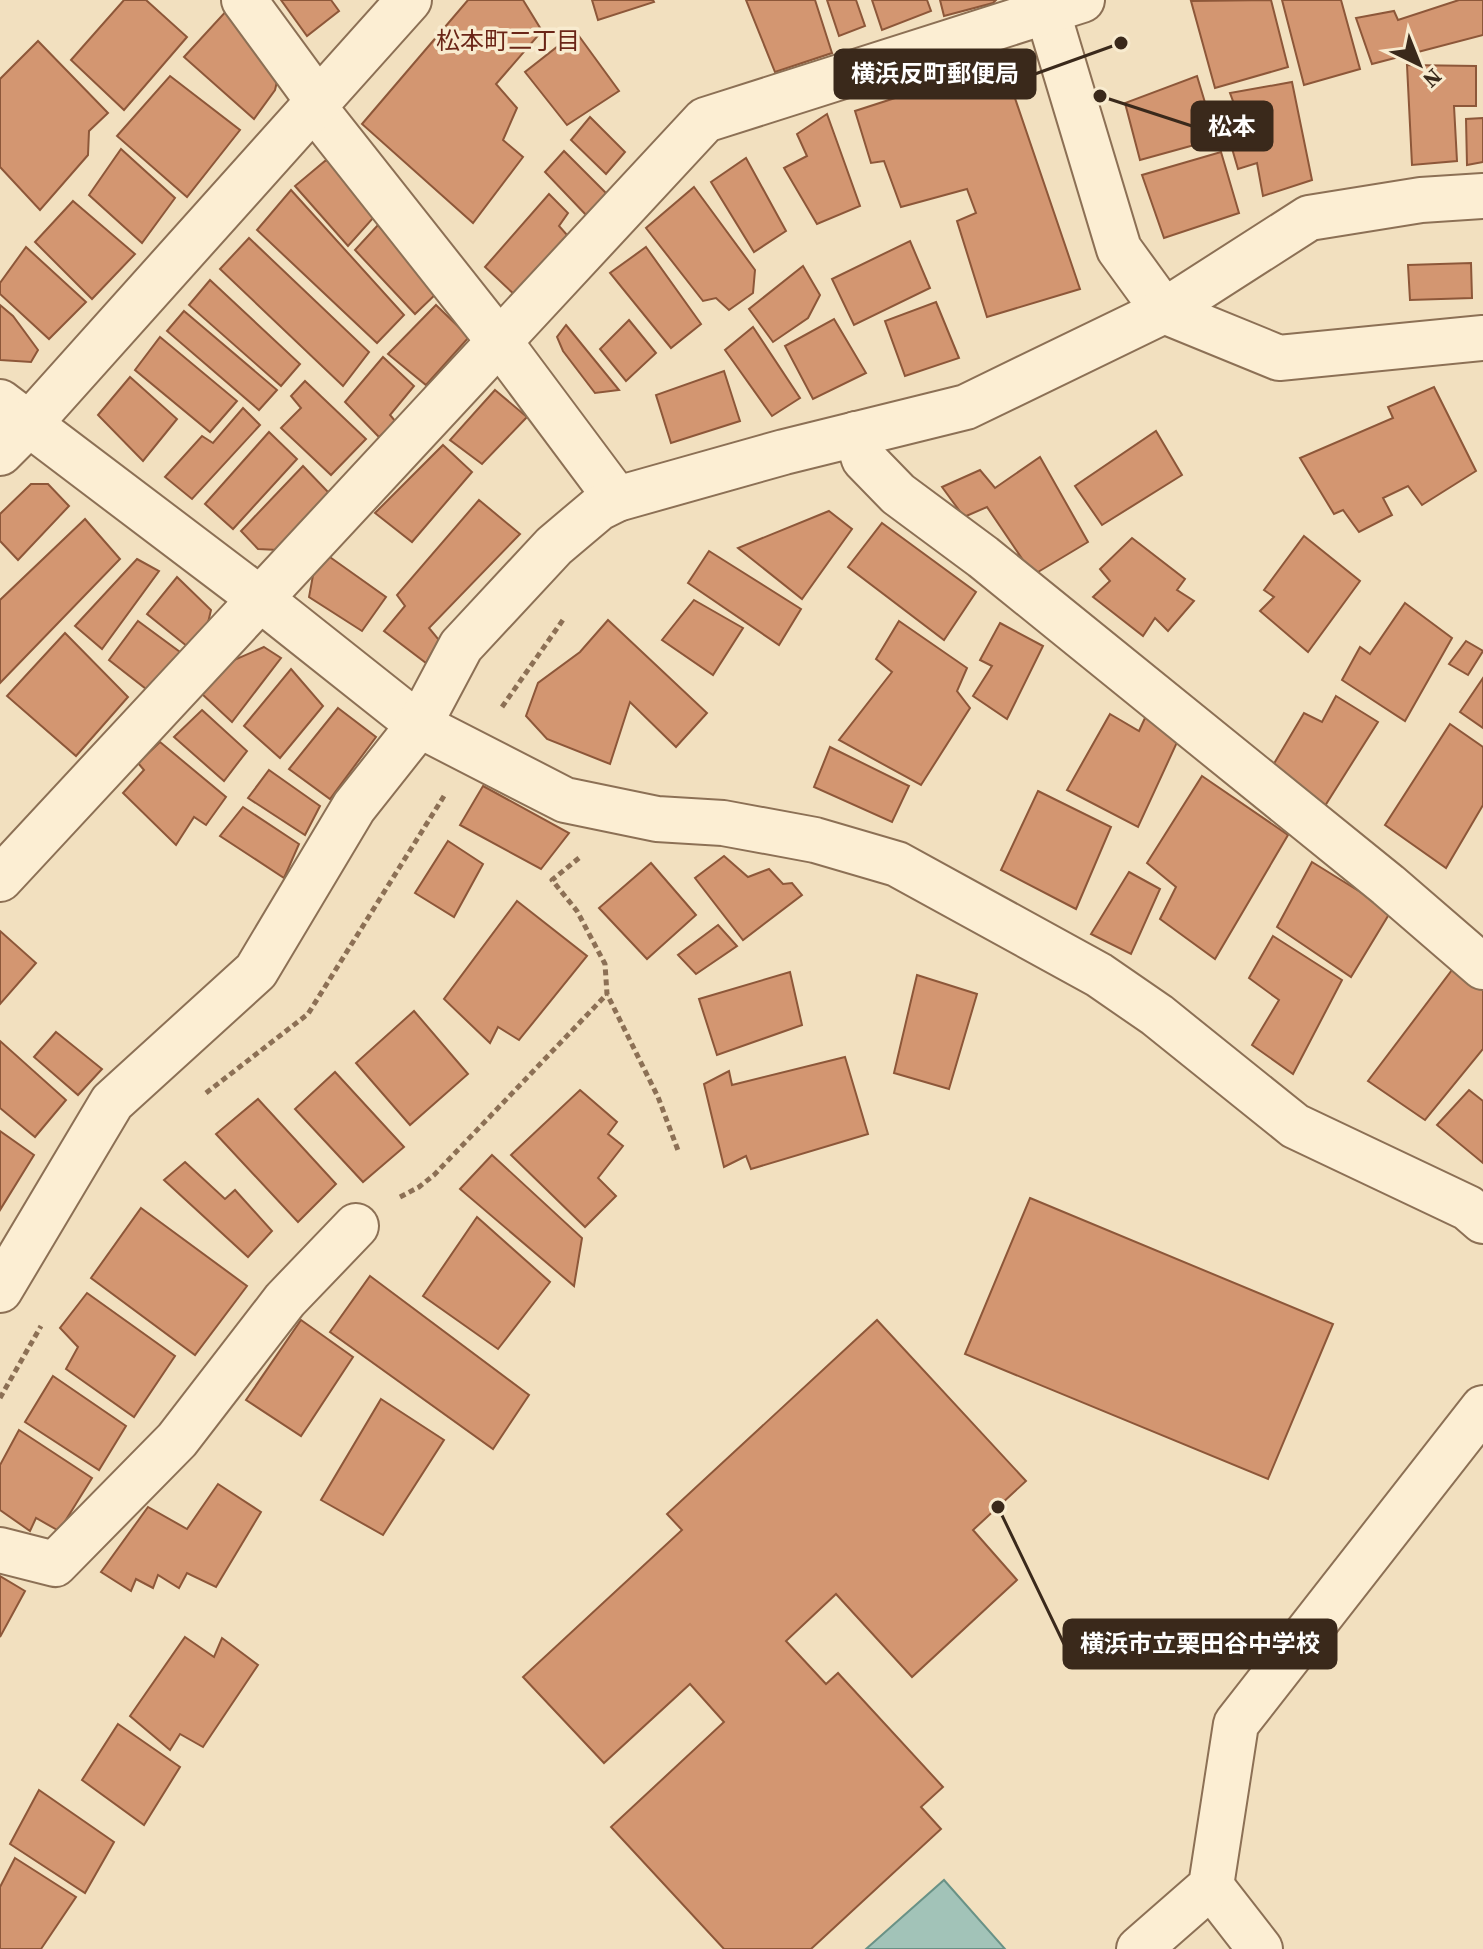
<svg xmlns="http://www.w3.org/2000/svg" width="1483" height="1949" font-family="'Source Serif 4','Noto Sans JP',serif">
	<rect width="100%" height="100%" fill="#f2e0bf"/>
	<polygon fill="#a2c3b8" stroke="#699286" stroke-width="2" points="944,1880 1005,1949 866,1949"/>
	<g fill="#d39671" stroke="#8d5739" stroke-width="2">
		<polygon points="124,0 146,0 187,37 124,110 71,60"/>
		<polygon points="281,0 331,0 339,11 307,36"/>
		<polygon points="468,0 523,0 542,31 496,84 517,108 503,140 523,157 473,223 362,124"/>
		<polygon points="592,0 653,0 654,2 598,20"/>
		<polygon points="746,0 815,0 832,53 775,72"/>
		<polygon points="827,0 856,0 865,26 839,36"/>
		<polygon points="872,0 927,0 931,11 882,30"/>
		<polygon points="940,0 996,0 993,3 944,16"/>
		<polygon points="1271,0 1288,67 1215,88 1191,1"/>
		<polygon points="1282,0 1341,0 1360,69 1304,85"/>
		<polygon points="1459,0 1483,0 1483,35 1372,64 1356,18 1394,11 1398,20"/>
		<polygon points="229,8 279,73 275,90 254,119 184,57"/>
		<polygon points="576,32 619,91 567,125 525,72"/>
		<polygon points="38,41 108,113 89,131 88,155 40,210 0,167 0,79"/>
		<polygon points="1003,63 1080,289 987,317 957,221 976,213 967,189 901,207 884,161 871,163 855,111"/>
		<polygon points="1407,65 1476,66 1476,106 1454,106 1457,161 1412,165"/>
		<polygon points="170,76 240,130 187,197 117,136"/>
		<polygon points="1197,76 1216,139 1140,160 1125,103"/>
		<polygon points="1292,82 1312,180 1263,196 1257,163 1238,169 1224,121 1240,120 1230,93"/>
		<polygon points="827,114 860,206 817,224 784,168 807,156 797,134"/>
		<polygon points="590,117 625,152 606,174 571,140"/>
		<polygon points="1483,118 1483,162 1467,165 1466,119"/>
		<polygon points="121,149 175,198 142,243 89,195"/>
		<polygon points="564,151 609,196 588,217 545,172"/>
		<polygon points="1221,152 1239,213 1164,238 1142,175"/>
		<polygon points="746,158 786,231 754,252 711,182"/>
		<polygon points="335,159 374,217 348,246 295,186 325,161"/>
		<polygon points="694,187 755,270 753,293 729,310 716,298 703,301 646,228"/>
		<polygon points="291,190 404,315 377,343 257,230"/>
		<polygon points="549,194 568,213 559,226 568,236 516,296 485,267"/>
		<polygon points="73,201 135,254 92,299 35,242"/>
		<polygon points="378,225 439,291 415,314 355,250"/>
		<polygon points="249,238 369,352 343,386 220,269"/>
		<polygon points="910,241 930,288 854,325 832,279"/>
		<polygon points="26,247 86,302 49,339 0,294 0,283"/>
		<polygon points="646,247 701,324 671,348 610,273"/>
		<polygon points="1471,263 1472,298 1410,300 1408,265"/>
		<polygon points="803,266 820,295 808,318 773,342 749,309"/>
		<polygon points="210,280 300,364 281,386 189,305"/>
		<polygon points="936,302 959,358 905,376 885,321"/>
		<polygon points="0,305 13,316 38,350 31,362 0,360"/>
		<polygon points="436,305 469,337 426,385 388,354"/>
		<polygon points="184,311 277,390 259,410 167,331"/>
		<polygon points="834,319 866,373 813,399 785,346"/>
		<polygon points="629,320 656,353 626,381 600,349"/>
		<polygon points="566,325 619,390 595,393 563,351 557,337"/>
		<polygon points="753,327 800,398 772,416 725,350"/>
		<polygon points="160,337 237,401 210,432 135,370"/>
		<polygon points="383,357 414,386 390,415 396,422 379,437 345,402"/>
		<polygon points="724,371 740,421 671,443 656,395"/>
		<polygon points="130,377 177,419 143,461 98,415"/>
		<polygon points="305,381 366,439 331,475 281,428 301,408 291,396"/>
		<polygon points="1434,387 1476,471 1422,505 1408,486 1383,498 1392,515 1359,532 1343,510 1334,514 1300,458 1393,418 1388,407"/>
		<polygon points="495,390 527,417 482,464 450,440"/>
		<polygon points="243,408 260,425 192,499 165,477 202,436 213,443"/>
		<polygon points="1156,431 1182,475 1102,525 1075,486"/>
		<polygon points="269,432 297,459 233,529 205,504"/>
		<polygon points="443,445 472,472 412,542 375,513"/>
		<polygon points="1040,457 1088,542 1033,575 987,507 964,517 942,487 980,470 995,488"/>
		<polygon points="303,466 329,493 278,550 258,549 241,531"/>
		<polygon points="31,484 48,484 69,506 18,560 0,541 0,514"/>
		<polygon points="479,500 520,534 429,628 439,640 426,663 384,631 405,606 397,595"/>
		<polygon points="829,511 852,529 802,599 738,548"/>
		<polygon points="85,519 120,559 0,683 0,600"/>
		<polygon points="882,523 976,592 944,640 848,567"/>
		<polygon points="1304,536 1360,581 1308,652 1260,611 1274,597 1264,590"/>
		<polygon points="1132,538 1185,579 1177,590 1194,601 1168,631 1155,618 1143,636 1093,597 1110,581 1100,569"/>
		<polygon points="709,551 801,609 779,645 688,583"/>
		<polygon points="327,555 386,597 362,631 309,597 314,570"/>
		<polygon points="137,559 159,571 102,649 75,626"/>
		<polygon points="177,577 211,610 207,627 188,647 147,614"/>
		<polygon points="694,600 743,628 713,675 662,640"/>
		<polygon points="1405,603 1452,638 1405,721 1342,680 1360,647 1370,654"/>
		<polygon points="608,620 707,713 676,747 630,702 610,764 547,739 526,716 538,683 580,652"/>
		<polygon points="138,621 180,652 150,692 109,660"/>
		<polygon points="899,621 967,668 957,691 970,708 921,785 839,740 892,672 876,659"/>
		<polygon points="1000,623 1043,646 1007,719 973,696 992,666 980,660"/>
		<polygon points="65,633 128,697 76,756 7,696"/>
		<polygon points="1466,641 1483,651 1468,675 1449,664"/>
		<polygon points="264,647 281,658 232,722 202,694 234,660"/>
		<polygon points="291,669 323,706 280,758 244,726"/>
		<polygon points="1483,678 1483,728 1460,712"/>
		<polygon points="1336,696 1378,722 1323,809 1269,772 1304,713 1322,722"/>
		<polygon points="338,708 376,737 330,799 289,769"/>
		<polygon points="202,710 247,751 224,781 174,737"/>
		<polygon points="1110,714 1139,731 1145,718 1179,738 1138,827 1067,790"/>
		<polygon points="1450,724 1483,747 1483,805 1446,868 1385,825"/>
		<polygon points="160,742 226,797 206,825 194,817 176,845 123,793 144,770 138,763"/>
		<polygon points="830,747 909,786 892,822 814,787"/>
		<polygon points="269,770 320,806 305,835 248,798"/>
		<polygon points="1202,776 1288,835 1215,959 1160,919 1176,887 1147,863"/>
		<polygon points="483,786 569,833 541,869 460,825"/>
		<polygon points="1038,791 1111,827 1076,909 1001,870"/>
		<polygon points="243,807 299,844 284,878 220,836"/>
		<polygon points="448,841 483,864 454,917 415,893"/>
		<polygon points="724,856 748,877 769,869 783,884 792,883 802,895 743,940 695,878"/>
		<polygon points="1312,862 1391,911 1351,977 1277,927"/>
		<polygon points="651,863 696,915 647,959 599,908"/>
		<polygon points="1129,872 1160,889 1131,954 1091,934"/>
		<polygon points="517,901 587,956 519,1040 498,1027 490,1043 444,999"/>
		<polygon points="718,925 737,946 696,974 678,955"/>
		<polygon points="0,931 36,963 0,1004"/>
		<polygon points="1273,936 1342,980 1293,1074 1252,1045 1279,1000 1249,978"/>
		<polygon points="1455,966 1483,990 1483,1049 1425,1120 1368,1081"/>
		<polygon points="790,972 802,1025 717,1055 699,999"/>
		<polygon points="917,975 977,994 949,1089 894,1073"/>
		<polygon points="414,1011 468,1074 410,1125 356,1063"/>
		<polygon points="56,1032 102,1069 78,1095 34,1057"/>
		<polygon points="0,1041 66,1100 35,1137 0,1108"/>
		<polygon points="845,1057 868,1134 751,1169 746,1156 724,1167 704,1084 729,1071 732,1085"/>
		<polygon points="335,1072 404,1147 363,1182 295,1109"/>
		<polygon points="580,1090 617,1122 608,1134 623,1146 598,1178 616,1196 585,1227 511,1155"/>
		<polygon points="1469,1090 1483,1101 1483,1163 1437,1125"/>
		<polygon points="258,1099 336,1184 298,1222 216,1134"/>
		<polygon points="0,1131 34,1155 0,1210"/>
		<polygon points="492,1155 582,1238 574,1286 460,1189"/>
		<polygon points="185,1162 225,1199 235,1190 272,1231 248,1257 164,1180"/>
		<polygon points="1030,1198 1333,1324 1268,1479 965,1354"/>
		<polygon points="141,1208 247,1286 195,1355 91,1278"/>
		<polygon points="477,1217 550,1282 498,1349 423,1296"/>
		<polygon points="370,1276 529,1395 493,1449 330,1332"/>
		<polygon points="87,1293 175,1356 134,1417 66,1369 78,1347 60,1328"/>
		<polygon points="301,1320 353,1357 301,1436 246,1400"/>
		<polygon points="877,1320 1026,1481 973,1530 1017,1580 912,1677 836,1594 786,1641 826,1684 838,1673 943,1787 921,1807 941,1829 811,1949 724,1949 611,1827 724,1722 690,1684 604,1763 523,1677 682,1530 667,1514"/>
		<polygon points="53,1376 126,1426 99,1470 25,1422"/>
		<polygon points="381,1399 444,1440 383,1535 321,1500"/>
		<polygon points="19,1430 92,1478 59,1531 36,1518 30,1531 0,1510 0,1465"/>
		<polygon points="218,1484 261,1512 216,1587 187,1573 179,1588 158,1575 153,1588 136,1579 131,1591 101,1572 148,1507 187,1529"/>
		<polygon points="0,1576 25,1591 0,1637"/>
		<polygon points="185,1637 214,1657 222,1638 258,1665 203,1747 180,1734 170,1750 130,1716"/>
		<polygon points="118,1724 180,1767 144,1825 82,1780"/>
		<polygon points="39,1790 114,1842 85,1893 10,1844"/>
		<polygon points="15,1858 76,1897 41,1949 0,1949 0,1887"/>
	</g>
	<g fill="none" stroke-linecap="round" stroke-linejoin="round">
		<defs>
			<g id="minor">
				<polyline points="244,0 318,101"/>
				<polyline points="1044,0 1119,249 1164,311 1279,358 1483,338"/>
				<polyline points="313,106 499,341 617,499"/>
				<polyline points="0,402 259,598 419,725 565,800 657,819 723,823 815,840 897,864 1099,975 1157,1015 1295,1126 1468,1208 1483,1221"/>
				<polyline points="856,434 864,459 898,494 983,557 1388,885 1483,967"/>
				<polyline points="0,453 29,424 409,0"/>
				<polyline points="0,879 705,120 1082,0"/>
				<polyline points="0,1290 112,1102 256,971 354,807 419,725 461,646 554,546 599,508 617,499 784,452 966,407 1164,311 1309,218 1421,200 1483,196"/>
				<polyline points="0,1550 55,1564 177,1440 285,1300 356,1226"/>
				<polyline points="1211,1886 1260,1949"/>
				<polyline points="1139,1949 1211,1886 1236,1724 1483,1408"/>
			</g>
		</defs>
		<use href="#minor" stroke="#8c7055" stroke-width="48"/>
		<g stroke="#8c7055" stroke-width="5" stroke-dasharray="6 4" stroke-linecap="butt">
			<polyline points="502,707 565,617"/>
			<polyline points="579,858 552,880 577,911 605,964 607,994 658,1097 679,1153"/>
			<polyline points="206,1093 308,1014 444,796"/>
			<polyline points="400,1197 419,1187 434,1175 607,994"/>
			<polyline points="0,1398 41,1326"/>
		</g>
		<use href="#minor" stroke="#fceed3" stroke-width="44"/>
	</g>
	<g text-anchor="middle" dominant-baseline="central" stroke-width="7" stroke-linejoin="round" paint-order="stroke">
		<g font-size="24" fill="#6a2517" stroke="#f8ebcf">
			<text x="508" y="40">松本町二丁目</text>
		</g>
	</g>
	<path fill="none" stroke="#3a291b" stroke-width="3" d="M1121 43L1035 74M1100 96L1192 126M998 1507L1064 1644"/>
	<g fill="#3a291b" stroke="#f8ebcf" stroke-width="3">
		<circle cx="1121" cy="43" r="8"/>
		<circle cx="1100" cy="96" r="8"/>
		<circle cx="998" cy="1507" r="8"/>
	</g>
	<g fill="#3a291b" stroke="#3a291b" stroke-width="3">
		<rect x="835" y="50" width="200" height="48" rx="8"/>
		<rect x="1192" y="102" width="80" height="48" rx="8"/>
		<rect x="1064" y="1620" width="272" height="48" rx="8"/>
	</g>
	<g font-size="24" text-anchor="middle" font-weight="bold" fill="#fff">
		<text x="935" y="82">横浜反町郵便局</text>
		<text x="1232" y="135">松本</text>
		<text x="1200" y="1652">横浜市立栗田谷中学校</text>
	</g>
	<g transform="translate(1419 64) rotate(137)" stroke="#f8ebcf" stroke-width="6" paint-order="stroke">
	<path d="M0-6L14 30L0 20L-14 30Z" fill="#3a291b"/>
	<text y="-12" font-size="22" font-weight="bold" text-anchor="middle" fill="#3a291b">N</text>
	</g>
</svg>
